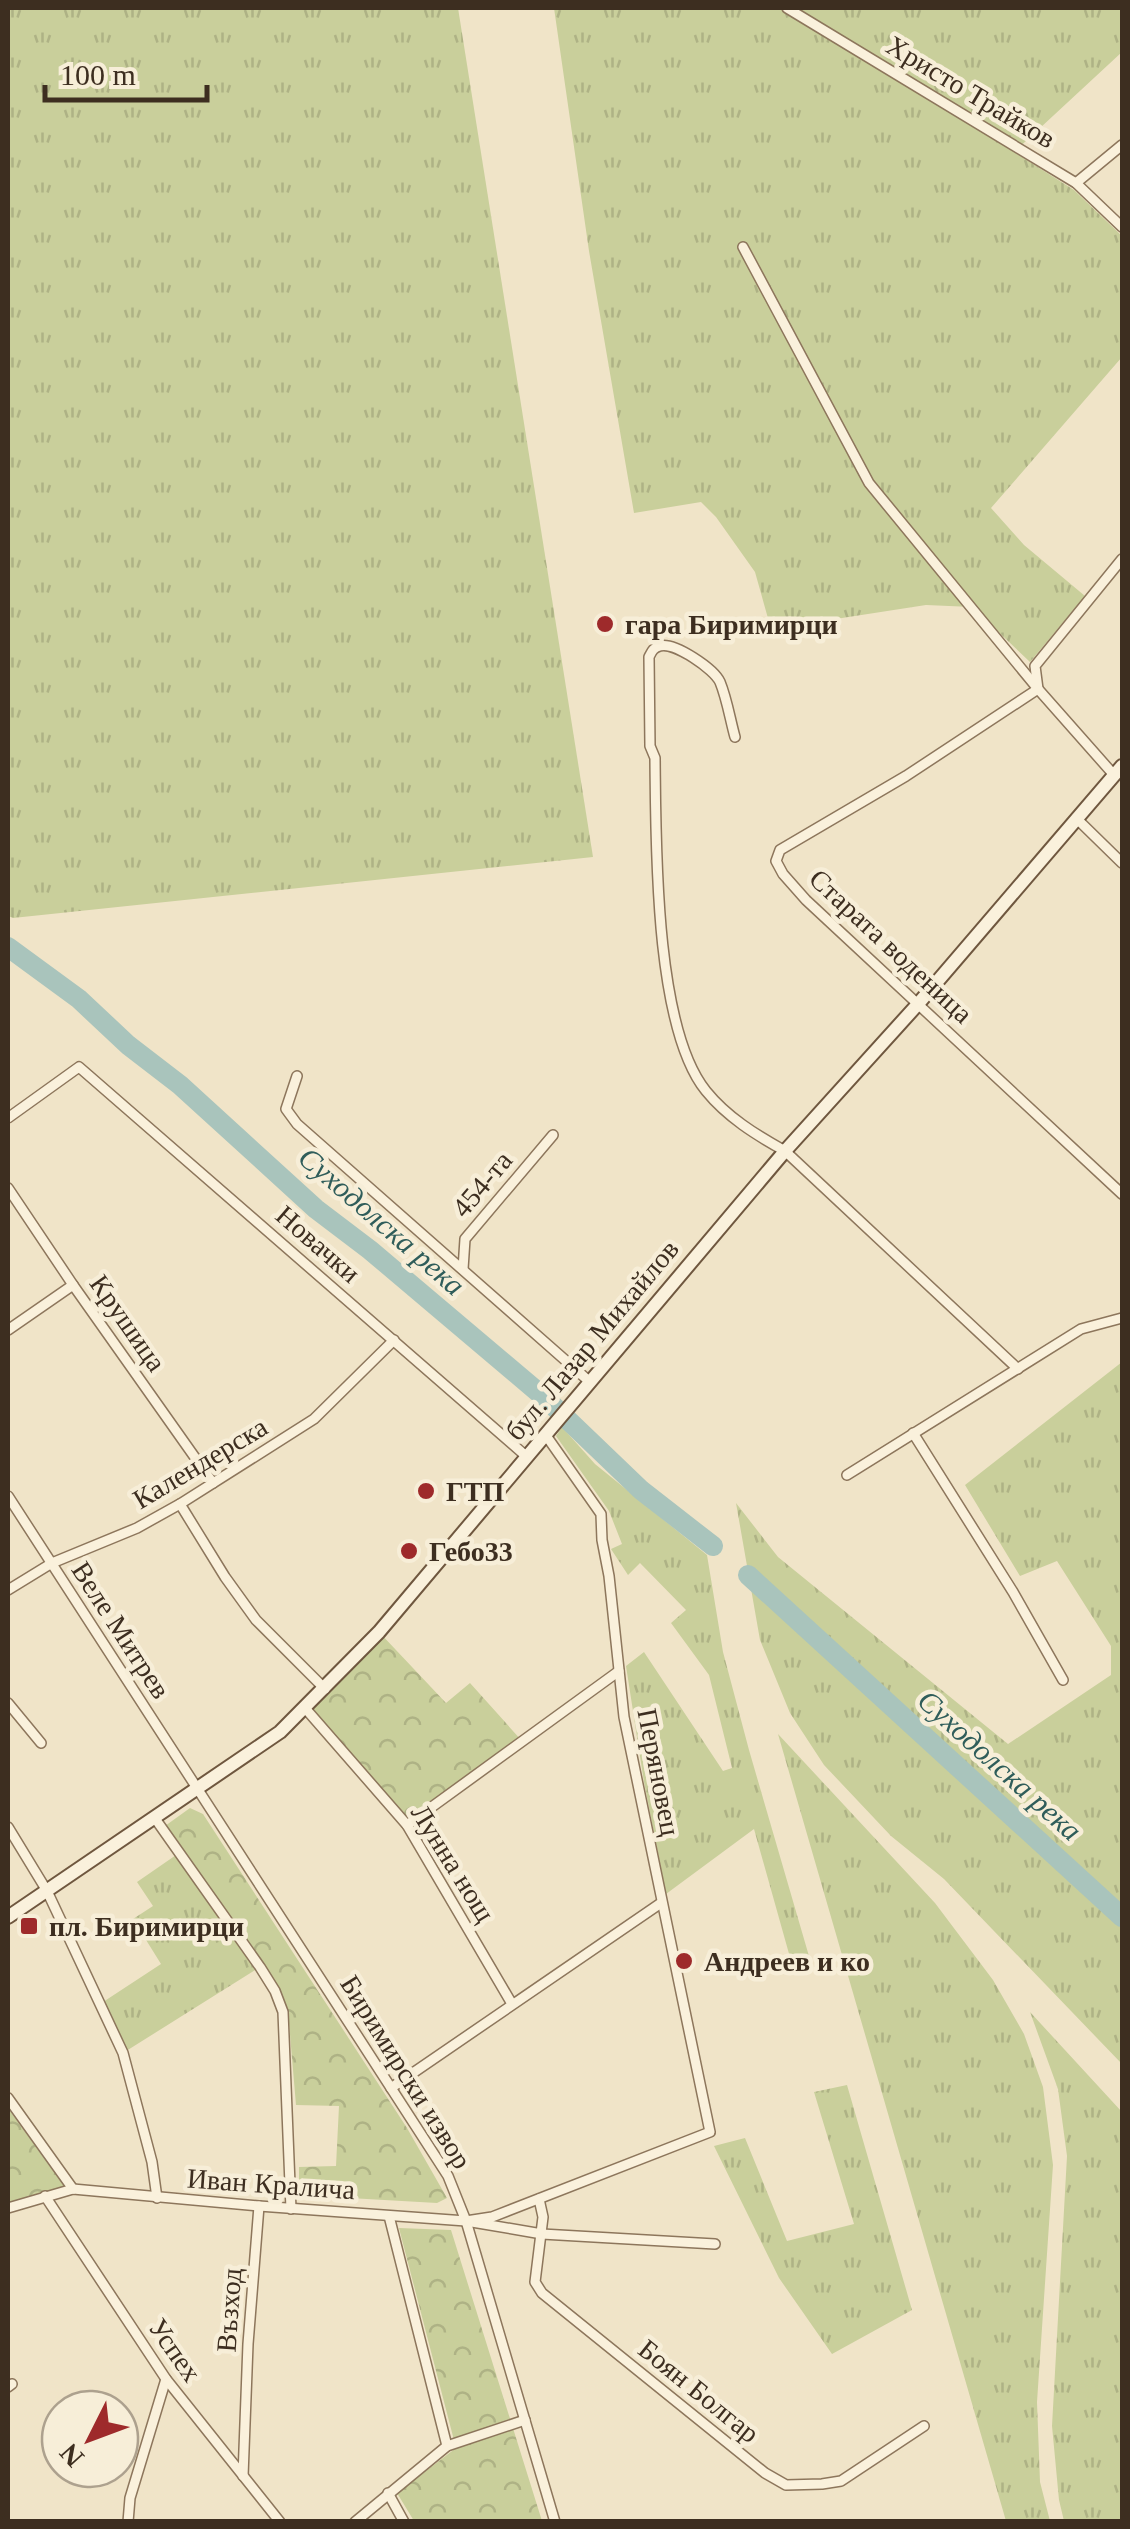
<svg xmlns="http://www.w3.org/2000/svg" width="1130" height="2529" font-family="Georgia,serif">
	<defs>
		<pattern id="grass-tufts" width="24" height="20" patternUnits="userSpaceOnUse" patternTransform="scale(2.5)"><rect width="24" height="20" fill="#c9cf9b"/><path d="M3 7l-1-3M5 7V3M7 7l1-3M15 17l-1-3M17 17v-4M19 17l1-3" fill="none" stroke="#aeb285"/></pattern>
		<pattern id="forest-crowns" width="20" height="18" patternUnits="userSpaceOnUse" patternTransform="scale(2.5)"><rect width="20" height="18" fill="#c9cf9b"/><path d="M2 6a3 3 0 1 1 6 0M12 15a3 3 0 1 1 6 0" fill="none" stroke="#aeb285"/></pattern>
	</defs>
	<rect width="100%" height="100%" fill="#f0e4c8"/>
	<g fill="url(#grass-tufts)">
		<polygon points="8,8 458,8 593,857 13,918 8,916"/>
		<polygon points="554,8 1122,8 1122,52 1014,152 1074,190 1122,236 1122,357 991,508 1024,545 1085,596 1030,662 972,607 926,605 771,629 755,572 716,517 701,502 634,513 589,251"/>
		<polygon points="1122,1362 1122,2064 944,1879 891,1836 824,1765 790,1713 760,1640 736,1503 778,1557 1008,1744 1111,1675 1111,1646 1057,1561 1020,1576 965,1485"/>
		<polygon points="562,1427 595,1464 707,1555 723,1652 749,1750 811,1963 793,1968 754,1829 666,1894 644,1782 626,1666 644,1652 723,1771 732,1768 709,1675 671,1623 686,1610 640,1563 628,1575 611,1549 622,1544 609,1511 556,1436"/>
		<polygon points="778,1734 935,1903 993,1980 1024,2034 1043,2087 1053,2165 1037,2402 1040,2482 1050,2521 1006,2521"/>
		<polygon points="179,1853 260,1967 123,2053 100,2004 161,1964 133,1919 153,1906 137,1882"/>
		<polygon points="1030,2012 1122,2112 1122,2521 1064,2521 1059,2500 1052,2426 1067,2156 1058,2089"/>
		<polygon points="847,2085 912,2310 832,2354 779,2278 714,2146 745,2138 787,2241 854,2224 814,2092"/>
	</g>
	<g fill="url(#forest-crowns)">
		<polygon points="379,1632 446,1703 470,1683 522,1741 407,1825 305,1708"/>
		<polygon points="190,1808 203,1814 407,2128 447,2198 437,2203 314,2196 313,2186 299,2186 299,2167 336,2166 339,2106 296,2105 288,2011 274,1980 165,1826"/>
		<polygon points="8,2108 64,2186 8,2203"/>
		<polygon points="399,2228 451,2230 542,2521 414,2521 397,2493 456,2448"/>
	</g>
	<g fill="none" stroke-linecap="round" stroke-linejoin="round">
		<g stroke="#a9c4bc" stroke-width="20">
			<polyline points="8,947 79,999 128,1045 180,1085 316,1209 370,1250 545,1398 641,1490 713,1546"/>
			<polyline points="748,1575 1122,1917"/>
		</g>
		<defs>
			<g id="street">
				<polyline points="787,8 1076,183 1122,227"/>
				<polyline points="1076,183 1122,145"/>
				<polyline points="743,247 869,483 1038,689 1114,775"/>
				<polyline points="1122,559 1035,666 1038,689 906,776 780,850 776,861 783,874 806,900 1122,1194"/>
				<path d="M735,737C730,719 727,699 720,682C714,669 675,642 660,646C653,648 652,651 649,657L650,746L655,758C656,841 654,1027 706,1091C727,1117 756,1135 785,1151L1018,1369"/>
				<polyline points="1076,818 1122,863"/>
				<polyline points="297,1076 286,1109 297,1124 590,1382"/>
				<polyline points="8,1118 79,1067 526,1456"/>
				<polyline points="8,1188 73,1285 213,1483"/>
				<polyline points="463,1269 465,1239 553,1135"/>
				<polyline points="8,1330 73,1285"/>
				<polyline points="913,1433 1013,1592 1063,1680"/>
				<polyline points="847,1475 1081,1329 1122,1318"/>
				<polyline points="8,1496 448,2176 466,2221 555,2522"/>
				<polyline points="180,1504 225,1577 256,1620 325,1689"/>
				<polyline points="8,1590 52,1563 137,1528 180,1504 314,1419 394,1340"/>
				<polyline points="8,1703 41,1743"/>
				<polyline points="305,1708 407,1825 512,2004"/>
				<polyline points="154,1817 260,1967 275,1991 283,2012 291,2209"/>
				<polyline points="407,1825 619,1671"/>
				<polyline points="8,1827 47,1891 123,2053 152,2162 157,2198"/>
				<polyline points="391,2088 661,1903"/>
				<polyline points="8,2098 73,2189"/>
				<polyline points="45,2196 166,2379 280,2522"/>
				<polyline points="539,2199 543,2217 535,2282 542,2293 765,2473 786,2485 822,2484 841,2481 924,2426"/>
				<polyline points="8,2208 73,2189 259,2206 466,2221 542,2234 715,2244"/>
				<polyline points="389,2216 447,2446"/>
				<polyline points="466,2221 492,2217 710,2132 624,1717 609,1576 602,1540 601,1514 545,1434"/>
				<polyline points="8,2387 12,2384"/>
				<polyline points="243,2476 248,2344 259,2206"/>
				<polyline points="388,2493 404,2522"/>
				<polyline points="128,2522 130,2498 166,2379"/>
				<polyline points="355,2522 447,2446 525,2420"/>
			</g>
			<polyline id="secondary" points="8,1917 280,1732 379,1632 785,1151 918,1004 1122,766"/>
		</defs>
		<use href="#street" stroke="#8d765c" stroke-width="12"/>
		<use href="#secondary" stroke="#6f573f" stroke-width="16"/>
		<use href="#street" stroke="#faf1dc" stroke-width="9"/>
		<use href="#secondary" stroke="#faf1dc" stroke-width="12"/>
	</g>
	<g fill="#9e2a2b" stroke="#f7eed8" stroke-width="4">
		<circle cx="605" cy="624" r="10"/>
		<circle cx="426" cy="1491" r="10"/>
		<circle cx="409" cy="1551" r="10"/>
		<rect x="19" y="1916" width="20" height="20" rx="5"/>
		<circle cx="684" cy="1961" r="10"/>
	</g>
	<g text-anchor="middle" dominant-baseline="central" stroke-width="9" stroke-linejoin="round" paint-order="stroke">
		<g font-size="28" fill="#3d2e20" stroke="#f7eed8">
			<text transform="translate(971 92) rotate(31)">Христо Трайков</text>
			<text transform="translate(891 946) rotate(43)">Старата воденица</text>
			<text transform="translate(482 1184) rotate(-50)">454-та</text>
			<text transform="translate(318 1244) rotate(41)">Новачки</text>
			<text transform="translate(128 1323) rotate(55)">Крушица</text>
			<text transform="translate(592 1340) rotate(-50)">бул. Лазар Михайлов</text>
			<text transform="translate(200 1463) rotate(-31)">Календерска</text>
			<text transform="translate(121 1630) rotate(57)">Веле Митрев</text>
			<text transform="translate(659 1772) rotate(79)">Перяновец</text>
			<text transform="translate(453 1863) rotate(58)">Лунна нощ</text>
			<text transform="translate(406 2072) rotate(58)">Биримирски извор</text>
			<text transform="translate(271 2184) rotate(4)">Иван Кралича</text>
			<text transform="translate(229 2310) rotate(-86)">Възход</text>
			<text transform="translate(175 2350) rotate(55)">Успех</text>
			<text transform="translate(699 2391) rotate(39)">Боян Болгар</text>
		</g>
		<g font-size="28" font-weight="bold" fill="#3d2e20" stroke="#f7eed8" text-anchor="start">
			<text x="625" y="624">гара Биримирци</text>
			<text x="446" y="1491">ГТП</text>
			<text x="429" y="1551">Гебо33</text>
			<text x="49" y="1926">пл. Биримирци</text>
			<text x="704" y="1961">Андреев и ко</text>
		</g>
		<g font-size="30" font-style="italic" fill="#2f5d5a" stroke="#f7eed8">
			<text transform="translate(382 1221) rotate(41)">Суходолска река</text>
			<text transform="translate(1000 1765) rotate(42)">Суходолска река</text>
		</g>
	</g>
	<rect width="1130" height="2529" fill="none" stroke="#3d2e20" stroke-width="20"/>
	<g transform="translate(90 2439) rotate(228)"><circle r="48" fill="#f7eed8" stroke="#ada18e" stroke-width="2.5"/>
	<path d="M0-8L18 38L0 25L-18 38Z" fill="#9e2a2b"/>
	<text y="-15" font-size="28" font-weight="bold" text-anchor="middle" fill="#3d2e20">N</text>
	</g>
	<path d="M45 85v15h162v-15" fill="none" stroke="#3d2e20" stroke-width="5"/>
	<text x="60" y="85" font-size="30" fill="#3d2e20" stroke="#f7eed8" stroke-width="8" paint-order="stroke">100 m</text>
</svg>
